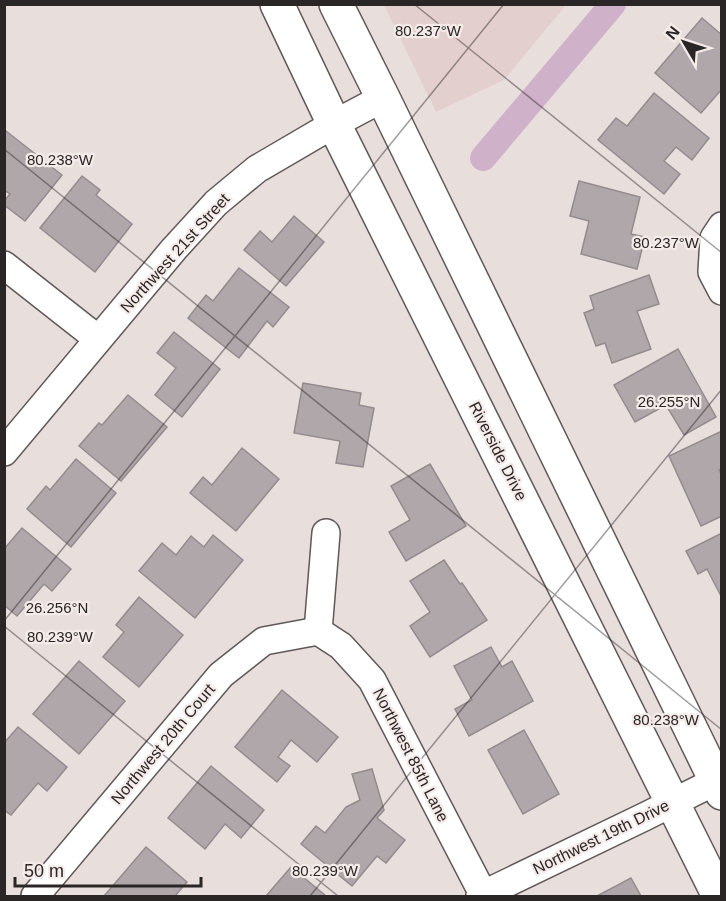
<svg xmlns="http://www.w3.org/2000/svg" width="726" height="901" font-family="Arial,sans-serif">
	<rect width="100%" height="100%" fill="#e8dfdd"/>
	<polygon fill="#e3d0ce" points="384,5 566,5 504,80 436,112"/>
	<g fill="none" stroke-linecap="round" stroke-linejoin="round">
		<polyline stroke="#d0b1ca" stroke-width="26" points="483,158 613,4"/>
	</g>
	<g fill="#b0a7aa" stroke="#938b8d" stroke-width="1.5">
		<polygon points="702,18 722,35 722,89 701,113 655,73"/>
		<polygon points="654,93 709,138 692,160 676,147 664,161 680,174 664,194 598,140 616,118 627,126"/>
		<polygon points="6,131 62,175 25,221 4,205 4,201 10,194 4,190 4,134"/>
		<polygon points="82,176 100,190 96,195 132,224 95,272 40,228"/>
		<polygon points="579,181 640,197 631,234 645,237 637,269 581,254 589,221 570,216"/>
		<polygon points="294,216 324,242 286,286 244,250 260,231 272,242"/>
		<polygon points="239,268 289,307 273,327 267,321 239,358 188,318 206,295 213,301"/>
		<polygon points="649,275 659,304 637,311 651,349 612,363 605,343 596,346 584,313 594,309 590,296"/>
		<polygon points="174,332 220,369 182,417 155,395 176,368 157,353"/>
		<polygon points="678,349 716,417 684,435 666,405 635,422 614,385"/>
		<polygon points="303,383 361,393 359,405 374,408 363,467 336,463 340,441 294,433"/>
		<polygon points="128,395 167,427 121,481 79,446 99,423 102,425"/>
		<polygon points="722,431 722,469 719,470 722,476 722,516 701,526 669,456"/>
		<polygon points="242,448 279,479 236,531 190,493 203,477 212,485"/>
		<polygon points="76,459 116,493 71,547 27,509 46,486 50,490"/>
		<polygon points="430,464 466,526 406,561 389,532 410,520 391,486"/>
		<polygon points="22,528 71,569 52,591 44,584 17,616 4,605 4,549"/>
		<polygon points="722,533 722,598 707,569 698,574 686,551"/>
		<polygon points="213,535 243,560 195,618 139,571 162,543 176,555 191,536 204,547"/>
		<polygon points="444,560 460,584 462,583 487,620 430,657 410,626 430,612 410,581"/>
		<polygon points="139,597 183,635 139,687 103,657 124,632 116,625"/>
		<polygon points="491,647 502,667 512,661 533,701 469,736 455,709 472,700 454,666"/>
		<polygon points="79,661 125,701 79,754 33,714"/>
		<polygon points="282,690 338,737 317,762 291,740 278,757 290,766 277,782 235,747"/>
		<polygon points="18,727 67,767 47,791 38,783 11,815 4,810 4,743"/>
		<polygon points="524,730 559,794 523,814 488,750"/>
		<polygon points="211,766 264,810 241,838 225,824 205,849 168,818"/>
		<polygon points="372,769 384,810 377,818 405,840 386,863 377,856 352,886 301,844 316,826 325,833 346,807 360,800 352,774"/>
		<polygon points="146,847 187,882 175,896 104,896"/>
		<polygon points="291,867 326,896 266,896"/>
		<polygon points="631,878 641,896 597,896"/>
	</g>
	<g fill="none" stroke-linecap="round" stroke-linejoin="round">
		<defs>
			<g id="street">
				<polyline points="722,226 714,238 712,272 722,291"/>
				<polyline points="4,265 98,339"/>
				<polyline points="4,452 174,249 216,203 257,169 334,124 383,98"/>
				<polyline points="318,631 341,646 372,680 484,896"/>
				<polyline points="318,631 326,533"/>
				<polyline points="35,896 221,675 264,641 318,631"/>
				<polyline points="480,896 644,817 722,778"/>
			</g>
			<g id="secondary">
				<polyline points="277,4 334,124 719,896"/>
				<polyline points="336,4 383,98 722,793"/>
			</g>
		</defs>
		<use href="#street" stroke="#615958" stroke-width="30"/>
		<use href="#secondary" stroke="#615958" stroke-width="36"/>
		<use href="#street" stroke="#fff" stroke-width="27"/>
		<use href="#secondary" stroke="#fff" stroke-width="33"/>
	</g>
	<path fill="none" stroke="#2a2626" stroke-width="1.5" stroke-opacity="0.45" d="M414,4L722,253M4,149L722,730M4,621L504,4M4,626L338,896M310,896L722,389"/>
	<g text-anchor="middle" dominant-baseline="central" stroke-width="4.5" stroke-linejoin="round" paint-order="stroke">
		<g font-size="16" fill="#2a2626" stroke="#f5ecea">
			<text transform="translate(175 253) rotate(-48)">Northwest 21st Street</text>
			<text transform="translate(498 451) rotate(63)">Riverside Drive</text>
			<text transform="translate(163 744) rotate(-50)">Northwest 20th Court</text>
			<text transform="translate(411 755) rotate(63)">Northwest 85th Lane</text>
			<text transform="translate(601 837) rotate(-26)">Northwest 19th Drive</text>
		</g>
	</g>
	<g font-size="15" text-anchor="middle" fill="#2a2626" stroke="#f5ecea" stroke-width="4.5" stroke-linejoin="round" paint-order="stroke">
		<text x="428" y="36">80.237°W</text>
		<text x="60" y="165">80.238°W</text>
		<text x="666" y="248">80.237°W</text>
		<text x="669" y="407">26.255°N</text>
		<text x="57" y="613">26.256°N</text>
		<text x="60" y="642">80.239°W</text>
		<text x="666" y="725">80.238°W</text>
		<text x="325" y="876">80.239°W</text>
	</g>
	<rect width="726" height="901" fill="none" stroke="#2a2626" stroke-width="12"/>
	<g transform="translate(684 42) rotate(309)" stroke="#f5ecea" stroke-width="4.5" paint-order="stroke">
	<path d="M0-4.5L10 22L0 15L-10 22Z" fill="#2a2626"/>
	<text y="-9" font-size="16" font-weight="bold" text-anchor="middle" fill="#2a2626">N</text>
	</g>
	<path d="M15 877v9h186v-9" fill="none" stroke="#2a2626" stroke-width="3"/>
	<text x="24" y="877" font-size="18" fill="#2a2626" stroke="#f5ecea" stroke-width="4.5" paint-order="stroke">50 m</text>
</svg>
